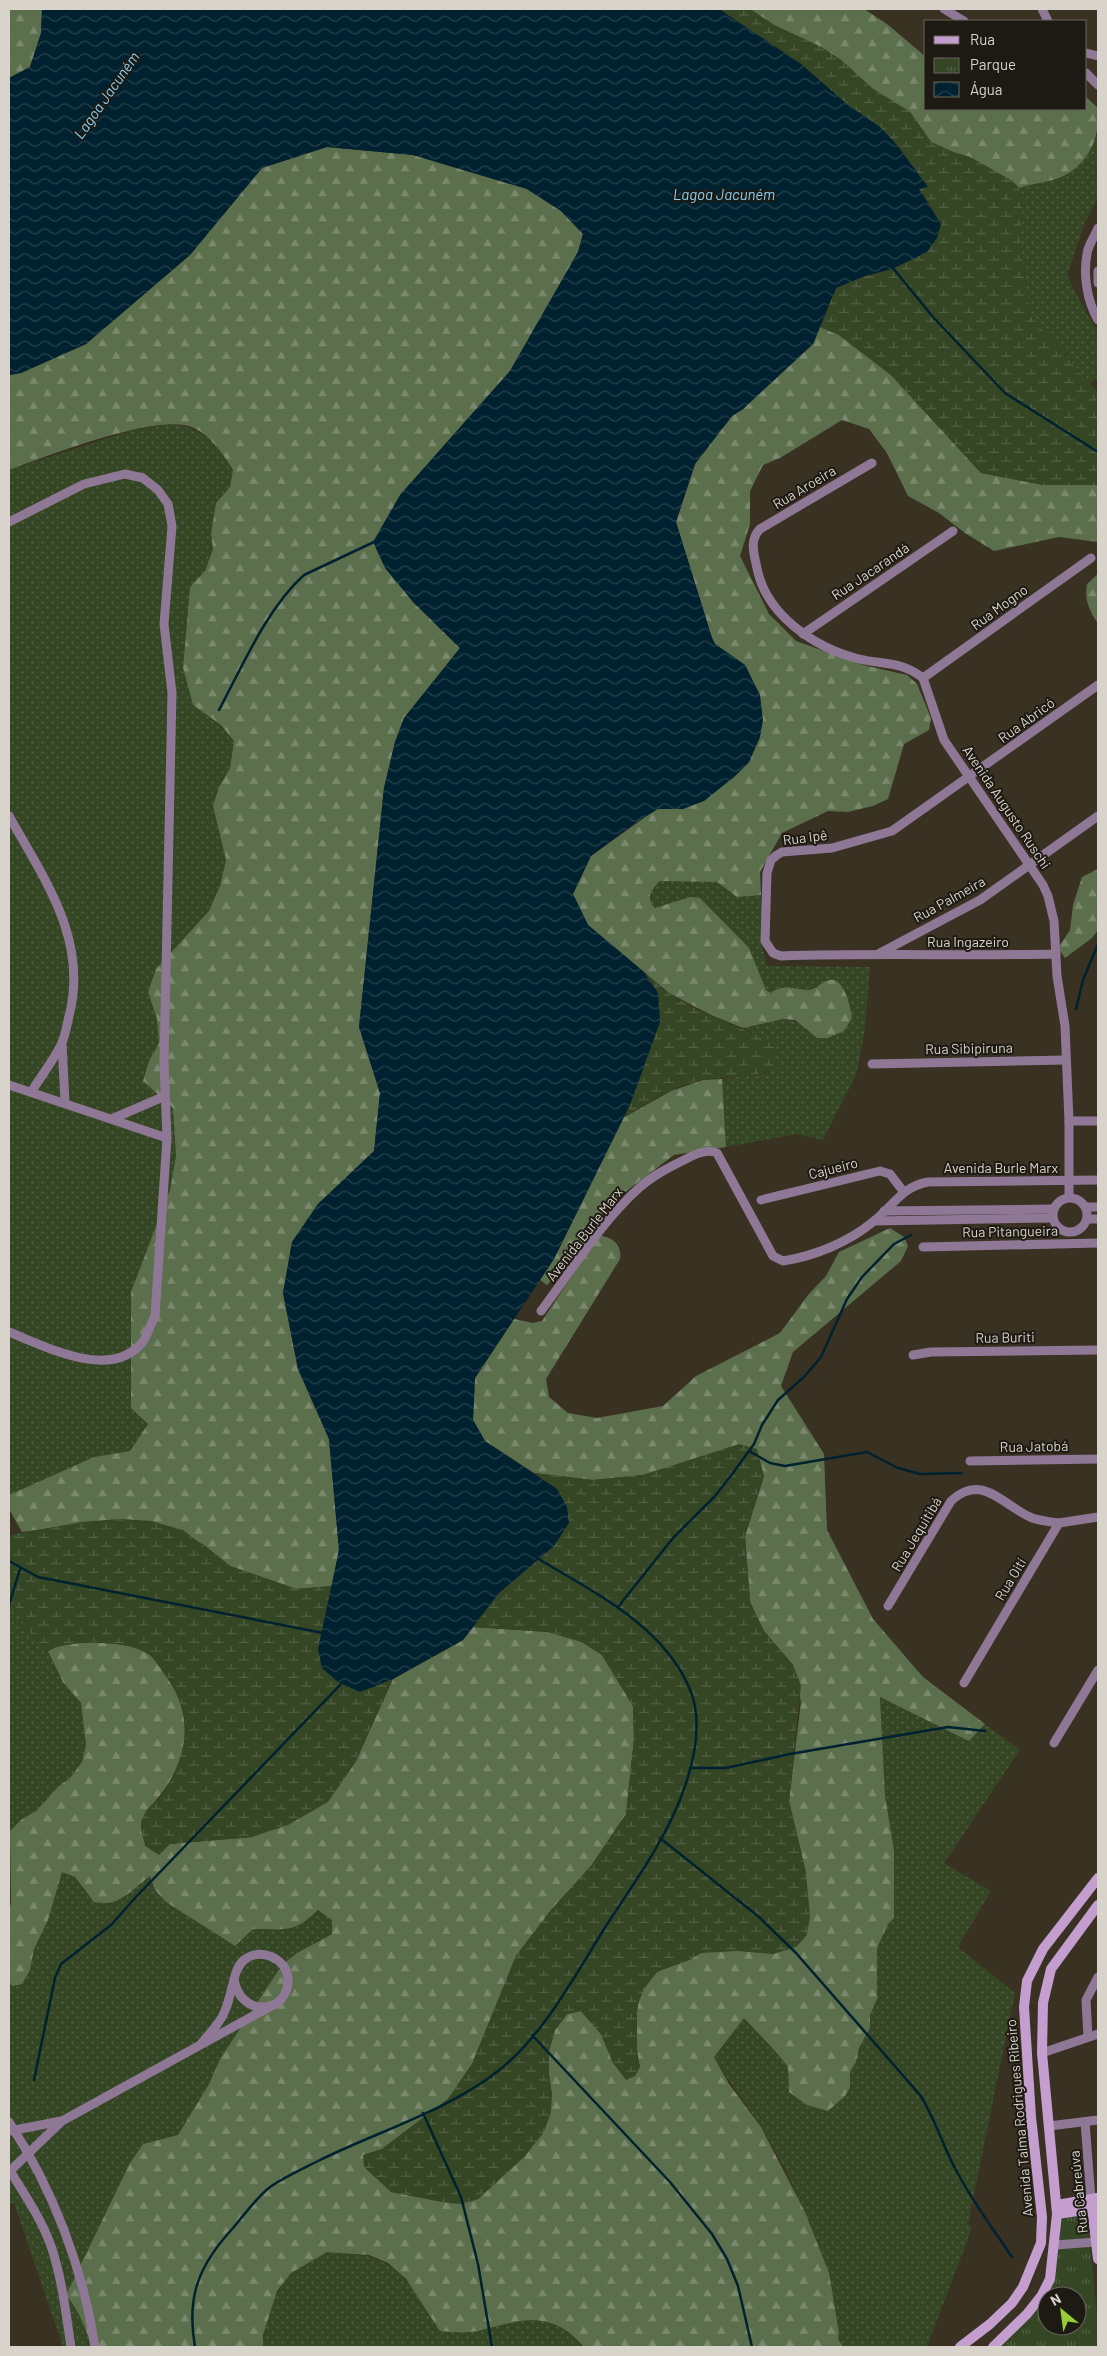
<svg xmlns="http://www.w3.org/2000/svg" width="1107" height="2356" font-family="Barlow,sans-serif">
	<defs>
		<pattern id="grass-dots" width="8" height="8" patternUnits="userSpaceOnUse" patternTransform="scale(1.25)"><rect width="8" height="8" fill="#354625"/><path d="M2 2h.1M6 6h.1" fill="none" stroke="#526043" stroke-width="1.8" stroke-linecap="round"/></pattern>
		<pattern id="forest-firs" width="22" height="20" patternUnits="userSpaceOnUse" patternTransform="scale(1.25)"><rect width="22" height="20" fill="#5c6f4c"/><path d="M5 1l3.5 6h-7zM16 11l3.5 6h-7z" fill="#7a896d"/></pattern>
		<pattern id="wetland-marsh" width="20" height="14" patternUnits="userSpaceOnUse" patternTransform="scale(1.25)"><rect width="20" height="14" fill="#354625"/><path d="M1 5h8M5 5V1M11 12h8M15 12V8" fill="none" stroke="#526043"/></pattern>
		<pattern id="park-tufts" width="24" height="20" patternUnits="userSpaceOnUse" patternTransform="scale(1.25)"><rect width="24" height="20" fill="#354625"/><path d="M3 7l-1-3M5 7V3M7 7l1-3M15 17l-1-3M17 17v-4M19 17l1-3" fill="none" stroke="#526043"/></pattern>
		<pattern id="water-waves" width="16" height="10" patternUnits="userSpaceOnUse" patternTransform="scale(1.25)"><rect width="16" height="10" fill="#002230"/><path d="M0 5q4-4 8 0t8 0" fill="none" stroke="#25414d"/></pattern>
	</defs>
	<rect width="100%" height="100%" fill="#393122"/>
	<g fill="url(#grass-dots)">
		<path d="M1098,133V198L1085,222L1067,276L1092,323L1098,330V378L1090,383L1031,316L1020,244L1023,201L1019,188C1063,174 1076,179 1098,133Z"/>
		<path d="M174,424C206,430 216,443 233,470L230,487L216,503L211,534L213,549L205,571L190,587L183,668L193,705L221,725L234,740L230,768L219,787L213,806L226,860L220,886L209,911L156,969L148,992L157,1019L159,1043L149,1061L143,1081L173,1108L176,1156L170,1189L148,1424L130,1451L94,1457L9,1495V470L133,430Z"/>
		<path d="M695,880L717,882L737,897L761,895L763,950L767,966L870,967L865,1028L857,1073L823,1140L797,1134L726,1147L722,1079L765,1073L774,1043L743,1028C765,1023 792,1010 808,1032L849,1025L851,1012L842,986L826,982L810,990L779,988L772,993L766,990L748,947L663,907L655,908L650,901V893L660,881Z"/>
		<polygon points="9,1594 25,1627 48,1651 63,1682 81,1703 86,1745 82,1762 70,1778 59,1786 36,1811 22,1819 10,1831 9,1839"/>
		<path d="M880,1696L969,1741L985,1724L1020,1750L944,1863L991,1891L958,1947L1015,1993L968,2224L972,2228L927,2347H843L838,2338L839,2333C829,2264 798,2186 761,2127C746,2103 728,2082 714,2057L744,2018L777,2053L788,2067L789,2092L850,2087V2072L856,2062L859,2048L870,2028V2015L877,1999V1948L888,1924L894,1850L885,1796Z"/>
		<path d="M62,1872L75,1877L85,1892L127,1895L150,1876L155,1890L166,1902L235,1946L253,1929C284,1929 294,1934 319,1910L332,1920L333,1934L315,1942L258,2002L220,2059L209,2084L178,2135L143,2144L130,2163L66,2295C79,2311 86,2328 91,2347H63L14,2203L9,2204V1981L12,1986L30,1970L34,1949L48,1920Z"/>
		<path d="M327,2252C396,2251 406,2278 440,2331C454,2332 468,2334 482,2330C523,2319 552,2310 584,2347H263C263,2323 272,2293 290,2275C299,2265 315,2259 327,2252Z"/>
	</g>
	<g fill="url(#forest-firs)">
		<polygon points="9,9 42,9 41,33 30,67 9,78"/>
		<path d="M750,9H864L887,24L926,57V109H1086V97L1097,107C1103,138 1085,171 1053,180C1042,183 1030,184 1019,188L1012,181L970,157L953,152L931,142L910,112L873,89L841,60L821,47L774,25Z"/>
		<path d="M327,147L413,155L527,189L561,211L583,234L578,252L510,371L400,495L413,602L460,648L404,718L395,742L384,788L359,1027L380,1093L374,1151L318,1204L292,1242L283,1293L298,1369L329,1439L339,1550L332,1586L296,1589L230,1566L204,1545L151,1521L118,1519L22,1532L9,1509V1495L94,1457L130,1451L148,1424L131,1408V1292L170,1190L176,1156L173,1108L143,1081L149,1061L159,1043L157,1019L148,992L156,969L209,911L220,886L226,860L213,806L219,787L230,768L234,741L221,725L193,705L183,668L190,587L205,571L213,549L211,534L216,503L230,487L233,470C223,454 212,437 194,428C161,411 45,457 9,470V375L21,373L86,344L190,255L262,168Z"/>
		<path d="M820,327L839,335L891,375L981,473L1044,485H1098V542L1059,537L994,551L965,533L939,513L908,496L887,453L869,429L842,420L780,458L763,465L750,491V524L740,556L769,614L796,641L863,665L907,675L917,684L931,718L929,730L904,744L888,799L873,806L848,812L828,811L782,833L760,872L761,895L737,897L717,882L660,881C651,890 645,897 655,908L690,897L700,898L749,948L766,990L771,993C784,983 795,990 809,990C817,989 822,981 830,980C844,977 851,1008 852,1018L844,1031L827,1038H817L795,1020L783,1019L743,1028L711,1015L669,993L588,925L573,894L591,856L658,808L683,809L734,777L749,762L760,737L751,677L745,665L715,644L712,638L676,522L695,464L732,416L743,409L813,344Z"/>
		<path d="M1098,574V623C1089,611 1084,599 1087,584Z"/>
		<polygon points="1098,869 1098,930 1092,938 1065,958 1058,948 1070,930 1073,905 1082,877"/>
		<polygon points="722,1079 726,1147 674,1155 624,1193 592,1225 582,1248 547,1285 540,1280 554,1259 623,1118 671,1091 703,1080"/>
		<path d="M890,1228L904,1237L908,1246L901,1261L793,1352L781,1386L824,1454L827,1530L873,1619L923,1677L985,1724L969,1741L880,1697L885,1796L894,1850V1918L888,1924L877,1948V1999L870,2015V2028L859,2048L856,2062L850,2072V2087L845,2096L828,2111L807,2105L789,2092L788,2067L777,2053L744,2018L714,2057L729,2084L761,2127L804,2210L829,2273L839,2333L838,2339L843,2347H584C552,2310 523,2319 482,2330C468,2334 454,2332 440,2331L406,2279L388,2263L369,2255L327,2252L291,2273L277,2291L263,2335V2347H91C86,2328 79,2311 66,2295L130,2163L143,2144L178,2135L209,2084L220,2059L282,1965L297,1953L332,1934V1920L318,1910C294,1934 284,1929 253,1929L235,1946L166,1902L155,1890L150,1876C131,1890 119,1908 94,1902L75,1877L62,1872L48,1920L34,1949L30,1970L22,1984L12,1986L9,1981V1913L11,1902L10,1831L22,1819L36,1811L59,1786L70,1778L82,1762L86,1745L81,1703L63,1682L48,1651C64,1642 79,1643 96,1643C113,1643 138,1645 151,1656C157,1661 161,1669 165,1675C200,1721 185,1773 146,1811L170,1844L252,1837L355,1763L393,1679L463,1640L473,1627L548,1632L582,1642L602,1655L633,1706L634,1739L626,1814L591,1866L551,1910L516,1956L472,2064L448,2099L382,2149L364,2155L391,2192L448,2203L478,2199L525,2156L552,2095L549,2075V2051L555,2030L567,2014L581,2011L601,2034L613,2063L640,2067C634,2041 631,1986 659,1971C669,1966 681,1964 691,1959C694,1958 697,1954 701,1953C717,1947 755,1952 773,1954L806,1873L789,1801L801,1702L793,1665L764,1631L750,1602L745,1536L764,1476L662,1469L643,1475L593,1480L534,1473L485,1441L473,1420L475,1378L514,1319L533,1323L542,1321L599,1235C613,1238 622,1244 620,1259L546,1379L549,1397L568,1413L597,1418L663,1406L696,1376L780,1333L808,1295L826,1276L839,1252Z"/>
	</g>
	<g fill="url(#wetland-marsh)">
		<polygon points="719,9 750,9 774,25 821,47 841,60 873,89 910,112 931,142 953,152 970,157 1012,181 1019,188 1023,201 1020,244 1031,316 1098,393 1098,485 1044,485 981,473 891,375 839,335 820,327 836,288 865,276 892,269 927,252 929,203 919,189 927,187 896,144 880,127 848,105 801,64"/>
		<path d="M644,972C652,979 661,988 670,994C702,1015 740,1026 774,1043L779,1067C754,1078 729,1076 703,1080C674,1085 648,1103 623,1118L660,1022L658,993Z"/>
		<polygon points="739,1444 757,1449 764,1476 745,1536 750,1602 764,1631 793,1665 801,1685 789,1801 806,1873 810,1916 807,1935 796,1947 773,1954 738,1951 701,1953 691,1959 657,1972 644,1989 637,2006 637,2056 640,2067 635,2076 626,2080 613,2063 601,2034 581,2011 567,2014 555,2030 549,2051 549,2075 552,2095 551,2112 544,2132 525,2156 478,2199 464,2204 448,2203 391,2192 364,2167 363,2155 382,2149 448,2099 472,2064 516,1956 551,1910 591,1866 626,1814 634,1739 633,1706 602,1655 582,1642 548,1632 473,1627 499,1593 554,1546 557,1489 534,1473 593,1480 643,1475"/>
		<path d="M118,1519L151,1521L183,1530L230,1566L296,1589L332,1586L318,1649L360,1692L393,1679L355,1763L328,1802L288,1825L252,1837L170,1844L159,1855L145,1846C144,1839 140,1830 141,1824C143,1809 155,1804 163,1794C174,1777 184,1753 185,1734C187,1707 175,1688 160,1668C157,1664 154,1659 151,1656C130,1639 70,1639 48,1651L25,1627L9,1594V1535L82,1522Z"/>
	</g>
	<path fill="url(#park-tufts)" fill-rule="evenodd" d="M1087,2212L1098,2325V2347H996L1054,2275L1060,2239L1058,2215ZM1047,2296H1077V2326H1047Z"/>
	<polygon fill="url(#water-waves)" points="42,9 719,9 801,64 848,105 880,127 896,144 928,187 919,189 941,224 937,238 927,252 892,269 865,276 836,288 813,344 743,409 732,416 695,464 676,522 712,638 715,644 745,665 760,695 763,720 760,737 749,762 734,777 704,801 683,809 658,809 638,821 591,856 573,894 588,925 644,972 658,993 660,1022 630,1105 554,1259 475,1378 473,1420 485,1441 557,1489 567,1507 569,1523 554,1546 499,1593 463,1640 393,1679 360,1692 338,1682 322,1668 318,1649 339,1550 329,1439 298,1369 283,1293 292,1242 318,1204 374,1151 380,1093 359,1027 384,788 395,742 404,718 460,648 413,602 385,568 373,542 400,495 510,371 578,252 583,234 561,211 527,189 413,155 327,147 262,168 190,255 86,344 21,373 9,375 9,78 30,67 41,33"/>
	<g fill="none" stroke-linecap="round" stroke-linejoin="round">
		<g stroke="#002230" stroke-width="2.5">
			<polyline points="892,267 933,317 1005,393 1098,452"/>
			<path d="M219,710C242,667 267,608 304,575L376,541"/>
			<polyline points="1076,1009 1083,980 1098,944"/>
			<polyline points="749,1451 770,1463 785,1466 867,1452 898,1468 920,1474 962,1473"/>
			<polyline points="9,1561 38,1577 323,1633"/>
			<polyline points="9,1605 20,1569"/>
			<polyline points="618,1607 673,1538 715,1496 733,1473 754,1444 762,1425 778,1400 804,1377 821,1357 847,1299 862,1277 894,1244 911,1235"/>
			<polyline points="690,1768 726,1768 790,1754 948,1727 985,1731"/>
			<path d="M660,1838L759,1917L796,1953L920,2095C936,2120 943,2147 957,2172C973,2202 993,2229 1012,2257"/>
			<polyline points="532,2035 670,2182 712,2234 727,2259 738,2286 752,2347"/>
			<polyline points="34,2080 55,1978 61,1964 111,1925 136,1897 343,1682"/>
			<polyline points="423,2113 461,2197 478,2264 492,2347"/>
			<path d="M195,2347C186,2296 199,2265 233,2228C244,2215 256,2198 270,2187C284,2177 302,2169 318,2161C374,2133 449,2110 498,2071C545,2034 574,1976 606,1926C634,1883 667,1838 684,1789C695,1758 703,1718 689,1687C661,1624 593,1592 537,1558"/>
		</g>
		<g stroke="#8f7896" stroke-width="9">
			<polyline points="944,9 964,21"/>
			<polyline points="1042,9 1048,21"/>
			<polyline points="1086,53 1098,56"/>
			<polyline points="1086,73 1098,85"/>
			<path d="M1098,228C1095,236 1088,245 1087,254C1083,275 1087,301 1098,320"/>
			<polyline points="1098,271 1098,283"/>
			<path d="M872,463L760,529C749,540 754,554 757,568C766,615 815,648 859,659C885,665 901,661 923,678L944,740L1043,885L1048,896L1054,921L1057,976L1065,1026L1069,1121V1197"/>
			<path d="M9,522L84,484L125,474L143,478L158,490L168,504L172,526L164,624L172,693L164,1063L167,1138L155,1316C151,1323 148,1333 144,1340C113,1383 45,1346 9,1332"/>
			<polyline points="803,634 953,531"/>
			<polyline points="923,678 1091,558"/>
			<path d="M9,816C44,879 89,940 69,1016C67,1025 65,1037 61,1045C53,1061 41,1076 32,1091"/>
			<polyline points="880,953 980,900 1098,816"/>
			<path d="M1056,954C964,956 872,953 781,956L773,953L765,941L767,873L771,860L777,855L782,852L832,848L892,831L1098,685"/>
			<polyline points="62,1044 65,1102"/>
			<polyline points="872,1064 1066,1060"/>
			<polyline points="9,1085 167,1138"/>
			<polyline points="114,1118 165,1096"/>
			<polyline points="1069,1121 1098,1121"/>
			<circle cx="1070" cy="1215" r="17"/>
			<polyline points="761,1200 880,1171 890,1174 903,1191"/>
			<polyline points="1086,1207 1098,1207"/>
			<polyline points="884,1211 1053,1209"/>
			<polyline points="1087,1219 1098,1219"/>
			<polyline points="874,1221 1052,1218"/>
			<polyline points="923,1247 1098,1243"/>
			<path d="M541,1311C572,1270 601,1222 639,1188C652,1176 668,1168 684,1160C693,1155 707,1148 717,1153L773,1256L783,1261C815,1256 849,1242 874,1221C893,1206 903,1186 928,1182L1098,1180"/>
			<polyline points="913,1355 931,1352 1098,1350"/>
			<polyline points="970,1461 1098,1459"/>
			<path d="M888,1606L951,1501C982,1472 1002,1505 1032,1518C1041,1521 1050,1522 1059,1523"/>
			<polyline points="964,1683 1059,1523 1098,1517"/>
			<polyline points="1054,1743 1098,1670"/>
			<polyline points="1088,2037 1086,2000 1098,1977"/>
			<path d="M201,2044C206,2037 213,2031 218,2023C227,2012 229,1997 233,1984C235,1975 237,1966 244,1960C260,1947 286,1958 288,1978C290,2014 240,2019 234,1979"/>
			<polyline points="1042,2053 1098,2034"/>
			<path d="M9,2122C53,2189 83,2268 95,2347"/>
			<polyline points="1085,2122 1091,2199"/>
			<polyline points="1049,2126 1098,2120"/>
			<polyline points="10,2131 61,2121"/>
			<path d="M9,2169C24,2194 41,2218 51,2246C62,2278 66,2314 71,2347"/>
			<polyline points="10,2171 62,2121 273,2005"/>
			<polyline points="1055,2245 1096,2242"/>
		</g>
		<g stroke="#c39ecf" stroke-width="10">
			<polyline points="1091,2199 1098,2259"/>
			<polyline points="1057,2205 1097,2198"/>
			<polyline points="1057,2214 1098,2208"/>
			<polyline points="960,2347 990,2324 1012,2303 1023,2287 1041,2243 1042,2217 1031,2117 1024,2007 1027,1981 1043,1949 1098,1878"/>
			<polyline points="993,2347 1027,2314 1042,2295 1050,2279 1057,2214 1042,2053 1043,2003 1051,1969 1098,1905"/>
		</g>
	</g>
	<g text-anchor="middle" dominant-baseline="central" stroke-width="4" stroke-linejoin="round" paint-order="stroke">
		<g font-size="14" fill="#d9d4cb" stroke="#1d1a13">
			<text transform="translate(804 487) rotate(-31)">Rua Aroeira</text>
			<text transform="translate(870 571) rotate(-34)">Rua Jacarandá</text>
			<text transform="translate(999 607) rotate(-36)">Rua Mogno</text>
			<text transform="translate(1026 720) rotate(-36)">Rua Abricó</text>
			<text transform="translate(1007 807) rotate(56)">Avenida Augusto Ruschi</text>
			<text transform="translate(805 837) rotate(-7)">Rua Ipê</text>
			<text transform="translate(949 899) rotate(-29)">Rua Palmeira</text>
			<text x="968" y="941">Rua Ingazeiro</text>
			<text transform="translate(969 1048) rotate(-1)">Rua Sibipiruna</text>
			<text x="1001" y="1167">Avenida Burle Marx</text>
			<text transform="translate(833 1168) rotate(-14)">Cajueiro</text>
			<text transform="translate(1010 1231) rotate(-1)">Rua Pitangueira</text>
			<text transform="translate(584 1234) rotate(-52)">Avenida Burle Marx</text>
			<text transform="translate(1005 1337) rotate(-1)">Rua Buriti</text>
			<text transform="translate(1034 1446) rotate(-1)">Rua Jatobá</text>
			<text transform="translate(916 1534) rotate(-59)">Rua Jequitibá</text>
			<text transform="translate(1010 1579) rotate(-59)">Rua Oití</text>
			<text transform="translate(1019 2118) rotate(-95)">Avenida Talma Rodrigues Ribeiro</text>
			<text transform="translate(1078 2192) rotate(-96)">Rua Cabreúva</text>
		</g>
		<g font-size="15" font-style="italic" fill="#87d1f4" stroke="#1d1a13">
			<text transform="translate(106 95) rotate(-55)">Lagoa Jacuném</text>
			<text x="724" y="194">Lagoa Jacuném</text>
		</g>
	</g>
	<rect width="1107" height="2356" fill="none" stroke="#d9d4cb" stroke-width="20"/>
	<rect x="924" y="20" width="162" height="90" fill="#1d1a13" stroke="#68645d"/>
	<rect x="934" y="36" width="25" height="8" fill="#c39ecf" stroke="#68645d"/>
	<text x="970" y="45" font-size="15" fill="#d9d4cb">Rua</text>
	<rect x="934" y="58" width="25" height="15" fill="url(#park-tufts)" stroke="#68645d"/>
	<text x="970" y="70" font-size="15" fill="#d9d4cb">Parque</text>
	<rect x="934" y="82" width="25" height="15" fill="url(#water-waves)" stroke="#68645d"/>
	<text x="970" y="95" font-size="15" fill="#d9d4cb">Água</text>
	<g transform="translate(1062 2311) rotate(331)"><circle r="24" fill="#1d1a13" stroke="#68645d"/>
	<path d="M0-4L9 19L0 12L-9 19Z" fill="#97cc38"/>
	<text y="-8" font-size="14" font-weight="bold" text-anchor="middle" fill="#d9d4cb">N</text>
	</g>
</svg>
